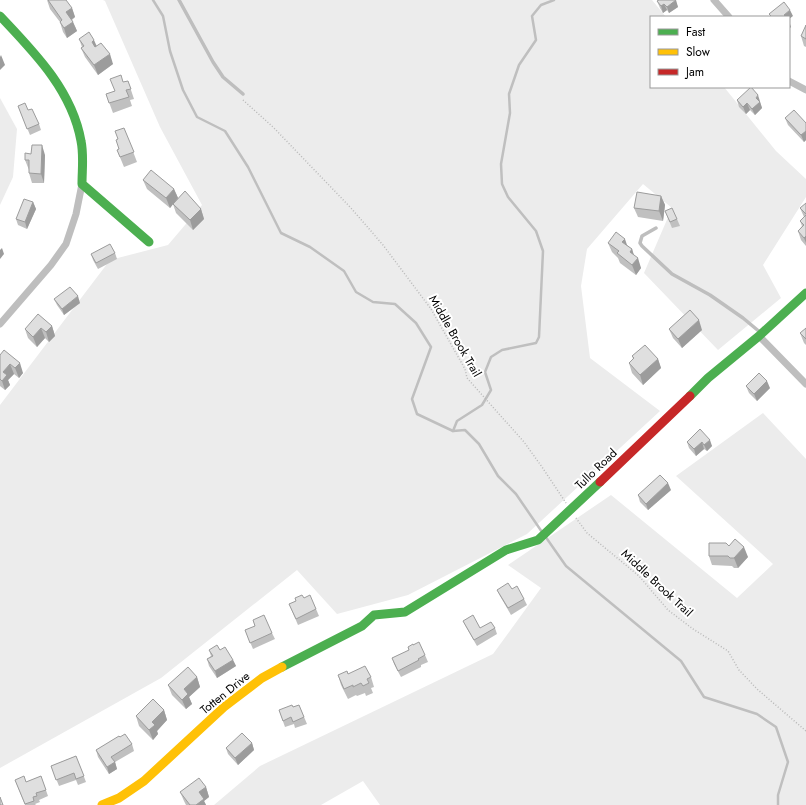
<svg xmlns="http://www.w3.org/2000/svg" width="806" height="805" font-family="Jost,sans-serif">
	<rect width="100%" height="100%" fill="#fff"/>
	<g fill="#ececec">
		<polygon points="103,0 652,0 666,17 651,17 651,87 724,87 776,151 806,179 806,197 763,265 781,298 718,350 644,273 672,208 643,184 587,249 581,286 590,358 660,411 527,534 408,595 337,614 297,570 161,678 0,768 0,405 110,260 168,245 202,205 160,127 105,1"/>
		<polygon points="0,98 17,129 13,177 0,205"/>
		<polygon points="763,413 806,459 806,805 380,805 363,781 321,805 214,805 260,766 493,654 541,588 508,565 611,495 737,598 773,564 676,476"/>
	</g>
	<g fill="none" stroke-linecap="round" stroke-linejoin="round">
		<g stroke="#bfbfbf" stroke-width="2.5">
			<polyline points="153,0 163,16 170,51 183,90 197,117 225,131 248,167 281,233 310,247 344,271 356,292 373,302 395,304 416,323 431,347 412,399 417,414 453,431 465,430 479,444 498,476 516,494 542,532"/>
			<polyline points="453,431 457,421 482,405 491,390 485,372 491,357 502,350 536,343 539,337 543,251 536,231 508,197 502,184 501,164 510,113 509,94 519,65 536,40 532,16 541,5 554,0"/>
			<polyline points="545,536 566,566 681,661 704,697 757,714 776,727 788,762 778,795 778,805"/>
		</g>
		<g stroke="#b9b9b9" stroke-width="1.5" stroke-dasharray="1 2" stroke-linecap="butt">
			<polyline points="243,100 274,128 351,208 383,245 431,309 465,369 467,378 524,442 542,467 566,503"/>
			<polyline points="576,518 587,533 639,576 668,610 693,629 728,651 739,670 757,689 806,731"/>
		</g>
		<g stroke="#bebebe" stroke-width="3.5">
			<polyline points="179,0 213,62 223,77 243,94"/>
			<polyline points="656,228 642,236 640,243 642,246 672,274 710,295 743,318 761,333"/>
		</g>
		<g stroke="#bebebe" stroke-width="7">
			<polyline points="714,0 729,17"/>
			<polyline points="789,81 806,90"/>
			<polyline points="0,324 51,265 66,244 76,214 82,184"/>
			<polyline points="759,336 806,384"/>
		</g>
		<g stroke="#4caf50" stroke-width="9">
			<path d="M0,16C34,52 72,90 81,141C84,155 82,170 82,184L149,242"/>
			<polyline points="690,396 708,378 759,336 806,293"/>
			<polyline points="282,667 362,626 374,615 405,612 506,550 538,540 600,482"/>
		</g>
		<polyline stroke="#ffc107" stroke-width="9" points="102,805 119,798 144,781 224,707 262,678 282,667"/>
		<polyline stroke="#c62828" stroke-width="9" points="600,482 690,396"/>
	</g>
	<g fill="#c0c0c0">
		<polygon points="47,0 72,8 75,17 72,20 73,22 77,31 67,38 63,32 60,22 50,9"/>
		<polygon points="658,0 675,0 678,7 669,13 667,10 663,13 660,8 657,1"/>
		<polygon points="806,25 806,47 804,46 801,36"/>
		<polygon points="79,39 97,46 113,64 98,75 85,57 81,48 82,47"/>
		<polygon points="128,81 134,99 130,100 132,106 113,113 106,94 115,91 123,82"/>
		<polygon points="737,100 761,102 760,102 762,108 755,115 750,110 746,114 739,107"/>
		<polygon points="18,106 28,110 39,124 41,130 30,135"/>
		<polygon points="785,118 806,123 806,140 804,142 788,125"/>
		<polygon points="124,128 137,162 124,167 117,150 119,150 118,139"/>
		<polygon points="45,155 44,183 32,183 29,173 29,170 25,160"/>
		<polygon points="143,180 174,189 178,198 201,209 204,219 193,230 176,213 173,204 170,208 147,189"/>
		<polygon points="661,196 665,205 663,221 638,217 634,208"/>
		<polygon points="33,202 36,209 27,229 18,225 16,219"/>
		<polygon points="806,203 806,246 801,240 798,231 802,226 800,221 804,217 800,208"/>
		<polygon points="665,211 677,219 680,226 672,228"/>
		<polygon points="608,243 627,245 632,249 634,255 641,268 636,275 620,263 618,258 612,252"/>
		<polygon points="115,253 117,259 98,269 93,260 91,254"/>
		<polygon points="54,299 80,303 64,315 57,305"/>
		<polygon points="52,326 55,336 49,342 45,338 37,347 28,338 25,329"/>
		<polygon points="806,328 806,345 804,343 800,333"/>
		<polygon points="669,329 702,330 682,348 673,338"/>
		<polygon points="0,355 23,373 19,378 14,374 8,380 10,385 5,390 0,386"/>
		<polygon points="632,356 658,359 661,368 643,385 632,373 629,363 633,359"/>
		<polygon points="746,386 770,388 757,401 749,393"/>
		<polygon points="700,429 712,446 707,451 704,449 696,456 689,448 687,442"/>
		<polygon points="671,490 648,510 640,502 638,495"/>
		<polygon points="729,546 748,557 738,568 734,568 732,566 712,565 709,556"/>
		<polygon points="512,589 524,599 527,605 511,615 500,596 497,590"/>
		<polygon points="304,598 316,609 319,616 298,625 289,604"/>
		<polygon points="253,620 272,633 275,639 253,649 245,630 255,626"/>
		<polygon points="463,621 480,628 495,628 497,634 477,646 466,627"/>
		<polygon points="413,645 425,655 428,662 421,665 421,667 401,677 394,664 392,658 409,650 408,647"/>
		<polygon points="209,650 220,650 233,660 236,666 217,678 209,666 207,659 211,656"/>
		<polygon points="348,674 371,677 374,687 371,688 373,693 366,696 365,693 357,696 356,695 348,699 341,685 338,675"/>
		<polygon points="197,677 200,687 189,697 192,704 186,709 172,695 168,685"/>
		<polygon points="299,705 307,724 295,728 294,724 285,727 279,710 293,707"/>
		<polygon points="164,710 167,720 157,731 158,734 153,740 139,726 136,716"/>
		<polygon points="120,737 132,744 134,751 115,762 117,769 109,774 98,757 96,750"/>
		<polygon points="252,743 254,750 238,765 228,754 226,748"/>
		<polygon points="76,756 86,782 78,785 76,780 59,786 51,766"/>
		<polygon points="41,776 48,796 39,800 40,802 35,804 36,805 25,805 15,780 26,782"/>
		<polygon points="206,787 209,797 204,801 206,805 186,805 184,801 180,792"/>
	</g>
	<g fill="#9c9c9c">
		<polygon points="676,0 678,7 669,13 667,7"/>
		<polygon points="664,4 667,10 663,13 661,6"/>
		<polygon points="72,8 75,17 69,21 66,12"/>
		<polygon points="790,10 793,16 789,19 789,17 785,17 784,15"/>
		<polygon points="789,21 791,27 789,29"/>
		<polygon points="73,22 77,31 67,38 64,28"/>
		<polygon points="94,40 98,49 95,51 92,42"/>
		<polygon points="110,54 113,64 98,75 94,65"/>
		<polygon points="1,55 5,65 0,70 0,57"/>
		<polygon points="758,95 762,108 755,115 752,109 756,98"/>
		<polygon points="747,103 750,110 746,114 743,107"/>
		<polygon points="806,131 806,140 804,142 801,135"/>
		<polygon points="42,145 45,155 44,183 41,174"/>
		<polygon points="174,189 178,198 170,208 166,198"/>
		<polygon points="661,196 665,205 663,221 659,211"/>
		<polygon points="33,202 36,209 27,229 25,222"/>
		<polygon points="201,209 204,219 193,230 190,220"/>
		<polygon points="806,236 806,243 804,238"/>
		<polygon points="625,239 628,248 622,242"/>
		<polygon points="2,248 4,254 0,259 0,250"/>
		<polygon points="632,249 635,259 630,252"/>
		<polygon points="638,258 641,268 636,275 632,265"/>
		<polygon points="78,296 80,303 64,315 62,309"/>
		<polygon points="699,320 702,330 682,348 678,339"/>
		<polygon points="52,326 55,336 49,342 46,332"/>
		<polygon points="41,328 45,338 37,347 33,337"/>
		<polygon points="658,359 661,368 643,385 640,375"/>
		<polygon points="20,363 23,373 19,378 15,368"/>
		<polygon points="10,364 14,374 8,380 10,385 5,390 2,381 3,372"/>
		<polygon points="767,381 770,388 757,401 754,394"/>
		<polygon points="710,440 712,446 707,451 704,445"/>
		<polygon points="702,442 704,449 696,456 694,449"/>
		<polygon points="668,483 671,490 648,510 646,504"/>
		<polygon points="744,547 748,557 738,568 734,558"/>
		<polygon points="233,660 236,666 217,678 215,671"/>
		<polygon points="197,677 200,687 189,697 192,704 186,709 182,700 184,689"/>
		<polygon points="164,710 167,720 157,731 158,734 153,740 149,730 152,722"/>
		<polygon points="252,743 254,750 238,765 235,758"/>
		<polygon points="115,762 117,769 109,774 107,767"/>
		<polygon points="206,787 209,797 204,801 206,805 196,805 199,792"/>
	</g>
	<g fill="#dfdfdf" stroke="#9c9c9c">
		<polygon points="48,0 66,0 72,8 66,12 73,22 64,28 60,22 62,20"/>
		<polygon points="659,0 676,0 667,7 664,4 661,6 657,1"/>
		<polygon points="784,2 790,10 784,15 786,17 772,17 769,14"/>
		<polygon points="806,25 806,39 801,36"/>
		<polygon points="89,32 94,40 92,42 95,47 101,43 110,54 94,65 81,48 84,46 79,39"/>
		<polygon points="121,75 123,82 128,81 131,89 126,90 129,97 109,103 106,94 115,91 110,79"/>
		<polygon points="751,87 758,95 756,98 760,102 752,109 747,103 743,107 737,100"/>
		<polygon points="25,103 28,110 32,109 39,124 27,129 18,106"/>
		<polygon points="794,110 806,123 806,131 801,135 785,118"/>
		<polygon points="124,128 134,152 120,157 117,150 119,149 116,140 118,139 115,131"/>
		<polygon points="32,145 42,145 41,174 29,173 29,160 25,160 25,153 31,154"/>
		<polygon points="151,170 174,189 166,198 143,180"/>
		<polygon points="185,191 201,209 190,220 173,204"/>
		<polygon points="637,192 661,196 659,211 634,208"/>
		<polygon points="24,199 33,202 25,222 16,219"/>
		<polygon points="806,203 806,214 800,208"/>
		<polygon points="672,208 677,219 670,222 665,211"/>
		<polygon points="806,215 806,236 804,238 798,231 804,225 800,221"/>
		<polygon points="616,232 625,239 622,242 632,249 630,252 638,258 632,265 617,253 619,251 608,243"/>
		<polygon points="110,244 115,253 96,263 91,254"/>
		<polygon points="70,287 78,296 62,309 54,299"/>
		<polygon points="690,310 699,320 678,339 669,329"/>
		<polygon points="38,314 52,326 46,332 41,328 33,337 25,329"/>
		<polygon points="806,328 806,339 800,333"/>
		<polygon points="645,345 658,359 640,375 629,363 634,358 632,356"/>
		<polygon points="4,350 20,363 15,368 10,364 3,372 7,375 2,381 0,379 0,355"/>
		<polygon points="759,373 767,381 754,394 746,386"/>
		<polygon points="700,429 710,440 704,445 702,442 694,449 687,442"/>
		<polygon points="660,475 668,483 646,504 638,495"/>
		<polygon points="735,539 744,547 734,558 730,558 728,556 709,556 709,543 726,543 729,546"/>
		<polygon points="508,583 512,589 517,586 524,599 508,608 497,590"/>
		<polygon points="302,595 304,598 310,595 316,609 296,619 289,604 296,601 295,598"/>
		<polygon points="264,615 272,633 250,643 245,630 255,626 253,620"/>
		<polygon points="473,615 480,628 491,622 495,628 474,640 463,621"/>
		<polygon points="419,642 425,655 418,659 419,660 398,671 392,658 409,650 408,647 413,644 413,645"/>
		<polygon points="217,645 220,650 225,647 233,660 215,671 207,659 213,656 209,650"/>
		<polygon points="365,666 371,677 367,679 369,683 363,686 361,683 353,687 353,685 344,689 338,675 347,671 348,674"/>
		<polygon points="188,667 197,677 184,689 188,694 182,700 168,685"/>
		<polygon points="153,699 164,710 152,722 155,725 149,730 136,716"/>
		<polygon points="292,705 293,707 299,705 304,717 293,722 291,717 283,721 279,710"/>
		<polygon points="242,733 252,743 235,758 226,748"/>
		<polygon points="125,734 132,744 111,757 115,762 107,767 96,750 119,736 120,737"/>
		<polygon points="76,756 84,776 76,779 74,773 56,780 51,766"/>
		<polygon points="24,776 26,782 41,776 46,790 36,793 37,796 33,797 34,801 25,804 15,780"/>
		<polygon points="199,778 206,787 199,792 204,799 196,805 190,805 180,792"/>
		<polygon points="0,797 3,805 0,805"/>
	</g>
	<g text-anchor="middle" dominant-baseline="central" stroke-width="4" stroke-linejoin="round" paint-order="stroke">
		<g font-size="12" fill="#000" stroke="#fff">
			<text transform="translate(455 336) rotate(60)">Middle Brook Trail</text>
			<text transform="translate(596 469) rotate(-44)">Tullo Road</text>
			<text transform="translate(657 583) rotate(43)">Middle Brook Trail</text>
			<text transform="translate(225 693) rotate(-39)">Totten Drive</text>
		</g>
	</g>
	<rect x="650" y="16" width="140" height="72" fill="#ffffff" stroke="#999999"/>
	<rect x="658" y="29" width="20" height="6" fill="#4caf50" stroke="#999999"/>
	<text x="686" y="36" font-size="12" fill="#000000">Fast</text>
	<rect x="658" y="49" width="20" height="6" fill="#ffc107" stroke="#999999"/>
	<text x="686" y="56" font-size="12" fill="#000000">Slow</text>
	<rect x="658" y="69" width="20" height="6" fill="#c62828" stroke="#999999"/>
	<text x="686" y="76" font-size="12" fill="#000000">Jam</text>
</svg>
